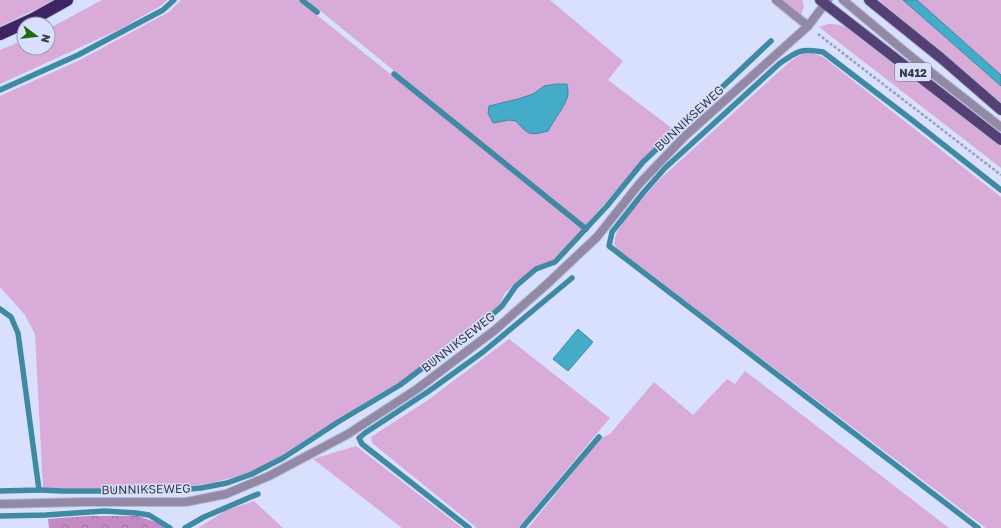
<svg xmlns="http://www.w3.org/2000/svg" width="1001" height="528" font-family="'Golos Text',sans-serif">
	<defs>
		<pattern id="forest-crowns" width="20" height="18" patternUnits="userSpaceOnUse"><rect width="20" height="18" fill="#c38ac3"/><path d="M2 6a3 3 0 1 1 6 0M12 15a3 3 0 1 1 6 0" fill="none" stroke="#9f72a0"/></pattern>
	</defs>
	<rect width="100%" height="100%" fill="#d8e0fd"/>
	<g fill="#d8abd9">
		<polygon points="0,0 55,0 0,26"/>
		<polygon points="102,0 167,0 162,5 120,29 0,84 0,50 24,40 24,48 48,48 48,29"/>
		<polygon points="181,0 298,0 584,229 551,262 536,267 505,293 499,306 454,344 400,382 325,427 281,456 248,474 211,483 183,487 126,488 43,488 35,334 25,315 0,287 0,96 80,60 169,12"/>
		<polygon points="307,0 550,0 623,61 608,80 673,129 642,161 585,226"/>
		<polygon points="781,0 802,0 804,6 801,16"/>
		<polygon points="879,0 903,0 1001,86 1001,103"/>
		<polygon points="917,0 1001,0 1001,75"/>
		<path d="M828,24C837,24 843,25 851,30L1001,147V168L819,27Z"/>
		<polygon points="813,53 823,57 1001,197 1001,528 986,528 617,249 614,244 616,234 627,216 659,180 792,60 802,54"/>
		<polygon points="509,339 610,418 518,528 477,528 372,443 371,437 428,400"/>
		<polygon points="745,371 949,528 528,528 601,438 610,434 654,382 693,415 727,379 735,384"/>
		<polygon points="356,446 462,528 402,528 313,459"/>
		<polygon points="254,501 283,528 198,528 225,511"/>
	</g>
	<polygon fill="url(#forest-crowns)" points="89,516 138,516 158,523 164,528 49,528 48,519"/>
	<g fill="#44abc9" stroke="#4089a2">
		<polygon points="903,0 917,0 1001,75 1001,86"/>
		<path d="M556,84H567C568,87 568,91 568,94C567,104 553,121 548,131C530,136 528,135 516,121L509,120L493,123L488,113L489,106L518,99L533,94L544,86Z"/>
		<polygon points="578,329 593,342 568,371 553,359"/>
	</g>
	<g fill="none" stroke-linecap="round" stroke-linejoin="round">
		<g stroke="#4089a2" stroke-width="5.5">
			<polyline points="302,0 317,12"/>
			<polyline points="394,74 586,229"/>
			<polyline points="0,90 78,55 163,10 174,0"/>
			<polyline points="0,309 11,317 18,333 39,490 0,491"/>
			<polyline points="39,490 63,491 141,491 177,490 201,488 227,483 252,474 283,458 338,422 400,385 485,321 502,306 516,286 536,269 555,262 607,206 643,162 771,41"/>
			<polyline points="0,516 46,515 104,511 136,513 149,515 170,528"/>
			<polyline points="185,528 204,517 258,494"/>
			<polyline points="469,528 362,444 359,438 365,433 429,391 483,352 572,278"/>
			<polyline points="522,528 599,437"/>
			<path d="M978,528L609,246L612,232L643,193L665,168L779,64C797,51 801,48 823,52L912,120L1001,190"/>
		</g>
		<defs>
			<g id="service">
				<polyline points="776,0 808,26"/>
				<polyline points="843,0 914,59 1001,127"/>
			</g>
			<polyline id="minor" points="0,504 85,502 186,502 226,494 269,476 348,434 417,389 495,330 546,285 597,237 640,183 685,136 808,26 828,0"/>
			<g id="primary">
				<polyline points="820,0 1001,140"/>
				<polyline points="869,0 941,58 1001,110"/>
			</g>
			<polyline id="motorway" points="0,34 33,19 67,0"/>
		</defs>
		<use href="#service" stroke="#b5bcd5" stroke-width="10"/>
		<use href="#minor" stroke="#b5bcd5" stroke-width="10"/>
		<use href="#primary" stroke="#b5bcd5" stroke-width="12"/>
		<use href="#motorway" stroke="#b5bcd5" stroke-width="14"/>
		<polyline stroke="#999fb5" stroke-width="2.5" stroke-dasharray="3 2" stroke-linecap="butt" points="818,34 1001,175"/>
		<use href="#service" stroke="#9389a7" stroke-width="8"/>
		<use href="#minor" stroke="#9389a7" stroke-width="8"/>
		<use href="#primary" stroke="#544075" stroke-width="10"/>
		<use href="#motorway" stroke="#3e2561" stroke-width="12"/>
	</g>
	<g text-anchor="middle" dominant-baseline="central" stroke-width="3" stroke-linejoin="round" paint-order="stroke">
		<rect fill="#d8e0fd" stroke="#686c7d" stroke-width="1" x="895" y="63" width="36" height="18" rx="3"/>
		<g font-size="11" font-weight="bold" fill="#383b46">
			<text x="913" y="72">N412</text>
		</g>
		<g font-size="12" fill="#383b46" stroke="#d8e0fd">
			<text transform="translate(689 118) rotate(-43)">BUNNIKSEWEG</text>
			<text transform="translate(458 342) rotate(-38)">BUNNIKSEWEG</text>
			<text transform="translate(146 489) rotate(-1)">BUNNIKSEWEG</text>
		</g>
	</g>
	<g transform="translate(36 36) rotate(105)"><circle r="19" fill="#d8e0fd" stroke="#989eb4"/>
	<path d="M0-3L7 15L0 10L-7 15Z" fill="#1d6b0d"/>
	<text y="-6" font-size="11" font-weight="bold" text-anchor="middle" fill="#383b46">N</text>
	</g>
</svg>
